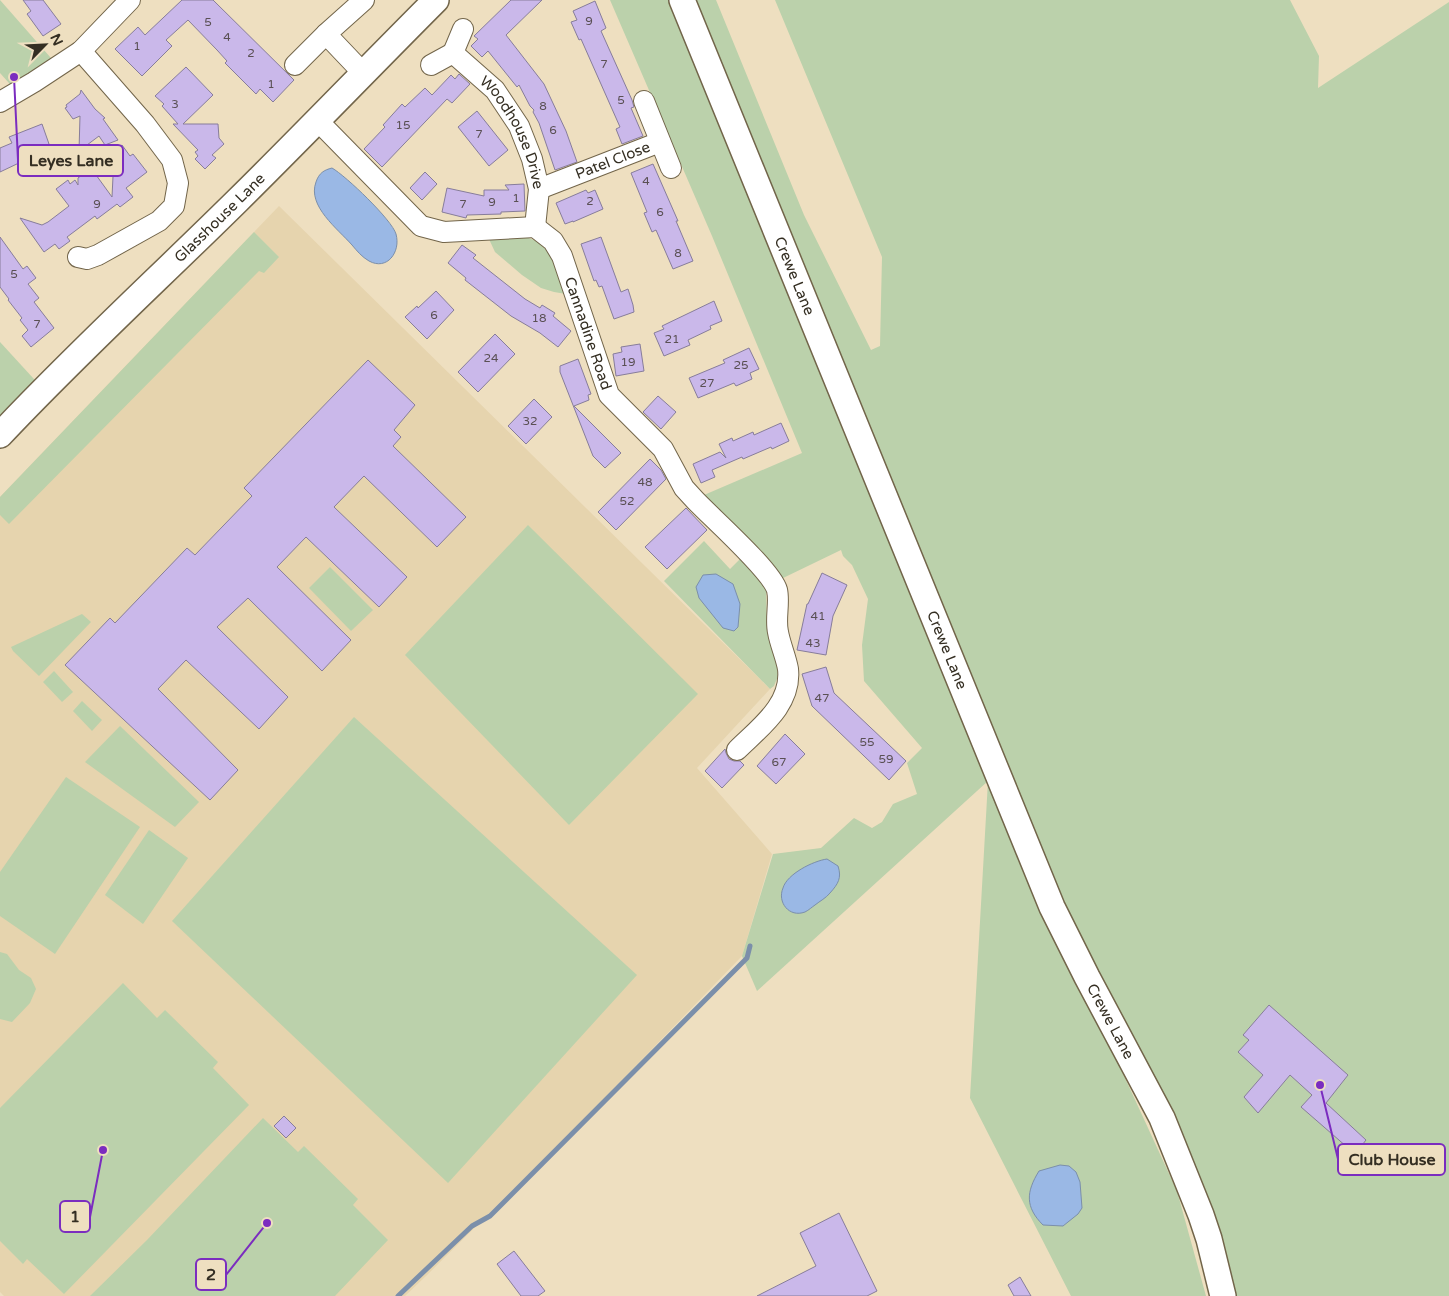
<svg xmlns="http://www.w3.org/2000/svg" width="1449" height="1296" font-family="'Varela Round',sans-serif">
	<rect width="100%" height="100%" fill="#eedfc0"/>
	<polygon fill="#e6d4ae" points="279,206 770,689 697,768 772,854 742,956 599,1104 426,1276 405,1296 4,1296 0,1292 0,497"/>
	<g fill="#bbd1ab">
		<polygon points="0,0 58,66 17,92 0,73"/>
		<polygon points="610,0 716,0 804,215 871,350 880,346 882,257 775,0 1290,0 1319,56 1318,88 1449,2 1449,1296 1235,1296 1062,901 844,363 832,368 988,780 1177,1191 1206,1296 1071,1296 970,1098 988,781 757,991 742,956 773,854 821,848 854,818 872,828 882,822 893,804 917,794 907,763 922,748 864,681 862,645 868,599 852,565 843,556 841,550 781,579 704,495 802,453 712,236"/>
		<polygon points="254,232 279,257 264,273 259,271 9,524 0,515 0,497"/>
		<path d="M488,237C499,237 513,235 524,237C551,241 558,272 566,294L554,292L541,288L522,275L495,252Z"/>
		<polygon points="0,342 44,390 8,426 0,416"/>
		<polygon points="528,525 698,694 569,825 405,655"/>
		<polygon points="704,541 730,569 740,559 761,581 766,589 767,631 777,667 778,676 774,686 770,689 664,581"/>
		<polygon points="330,567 373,610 351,631 309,588"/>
		<polygon points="82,614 91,622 39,676 13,651 11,647"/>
		<polygon points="54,671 73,692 62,702 43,682"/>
		<polygon points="82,701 102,720 92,731 73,711"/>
		<polygon points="354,717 637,975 448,1183 172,921"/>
		<polygon points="120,726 199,802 175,827 85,762"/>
		<polygon points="66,777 140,827 55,954 0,916 0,872"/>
		<polygon points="149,830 188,858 143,924 105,895"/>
		<polygon points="0,952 7,954 19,970 31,978 36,989 30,1003 12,1022 0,1019"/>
		<polygon points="123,983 157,1018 165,1010 218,1062 213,1068 249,1105 64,1294 27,1259 23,1264 0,1241 0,1108"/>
		<polygon points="263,1118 298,1152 304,1146 358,1199 353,1205 388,1240 335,1296 90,1296 147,1240"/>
	</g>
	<g fill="#9ab8e5" stroke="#7b8faa">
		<path d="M332,168C346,176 392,220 396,234C401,252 387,271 369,261C362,257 357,251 352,245C338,229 307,206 316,182C319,173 324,170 332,168Z"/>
		<polygon points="716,574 733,584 740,604 738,627 734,631 723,628 699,598 696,587 703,575"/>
		<path d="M827,859L838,866C842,878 838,884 830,893C826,898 820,901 815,905C812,907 809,910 805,912C789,918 777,902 783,888C787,874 813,861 827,859Z"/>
		<path d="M1060,1165L1069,1166L1076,1172L1080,1182L1082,1208L1078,1214L1063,1226L1043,1225C1025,1207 1026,1192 1039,1171Z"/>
	</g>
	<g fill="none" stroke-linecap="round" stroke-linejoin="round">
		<polyline stroke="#7b8faa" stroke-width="5" points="398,1296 472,1226 490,1216 743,962 747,958 750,946"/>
	</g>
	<g fill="#cab8ea" stroke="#877d9a">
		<polygon points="23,0 43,0 61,24 43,36 27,14 31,11"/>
		<polygon points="182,0 213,0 294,80 273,102 260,89 256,94 225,63 227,61 217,50 188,20 166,40 172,46 142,76 115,49 138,27 145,35"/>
		<polygon points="511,0 542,0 506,35 544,84 566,131 577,162 555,170 539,123 533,112 534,110 530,106 519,85 517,87 488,51 482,57 471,46 478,39 474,36"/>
		<polygon points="595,1 606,28 601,31 632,100 634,107 631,108 643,136 622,144 616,129 620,127 581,39 579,40 571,22 577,20 573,11"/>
		<polygon points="186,67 213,95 183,124 218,124 219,138 224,144 212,155 216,158 205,169 195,159 198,156 195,152 198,150 173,124 178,124 162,106 164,104 155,96"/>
		<polygon points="459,74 470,84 452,103 447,99 382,167 364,149 385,127 383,125 402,104 405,107 425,88 432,95 451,75 455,79"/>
		<polygon points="81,90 95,109 105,118 103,119 118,140 105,145 99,136 79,151 80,116 73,119 65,108 67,107 66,105 80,94"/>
		<polygon points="477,111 508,150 489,166 458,127"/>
		<polygon points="42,124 49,144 19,157 21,162 0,172 0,148 12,143 9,137"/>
		<polygon points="122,145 130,156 133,154 147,172 126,188 133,197 120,207 117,204 97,219 95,216 67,237 70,241 59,249 55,244 44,252 20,218 42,225 48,222 69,206 56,189 68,180 70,184 75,180 78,185 78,178 91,168 112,197 114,156 111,153"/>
		<polygon points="653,164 678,221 676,221 693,261 673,269 656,230 652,232 644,213 647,212 631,173"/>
		<polygon points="425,172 437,184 422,200 410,188"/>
		<polygon points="524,184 525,211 501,212 501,214 467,215 466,218 442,212 447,188 484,196 484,190 509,190 505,185"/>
		<polygon points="586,190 588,193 595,190 603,209 573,222 573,221 565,224 556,203"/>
		<polygon points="0,237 23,269 27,266 36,278 28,284 39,298 34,302 54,328 31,347 22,336 28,330 20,320 22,318 8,300 9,299 0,287"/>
		<polygon points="601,237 621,292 628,289 633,305 634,312 614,319 602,286 599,287 596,280 594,281 581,244"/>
		<polygon points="462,245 476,255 473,258 525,299 540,308 542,305 555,313 553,316 571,331 558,347 540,333 511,316 465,280 466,278 448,263"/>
		<polygon points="436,291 454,310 427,339 405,317 417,306 418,308"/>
		<polygon points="714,301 722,321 710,326 711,329 688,340 690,345 664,356 654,333 664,329 662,326"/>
		<polygon points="495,334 515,354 478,392 458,372"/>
		<polygon points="640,344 644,371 616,376 613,354 622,352 621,347"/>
		<polygon points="749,348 759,369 750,373 752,379 736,386 734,383 698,398 689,378 725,363 723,360"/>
		<polygon points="578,359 591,394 588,395 589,400 574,406 621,453 605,468 593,456 560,372 560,366"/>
		<polygon points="368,360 415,405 394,430 401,437 393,446 466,517 437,547 364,476 334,507 407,577 379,607 306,537 277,567 351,640 322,671 248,598 217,627 288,697 259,729 186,660 158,689 238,770 210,800 65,665 110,618 115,623 187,548 195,555 252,496 244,488"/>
		<polygon points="658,396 676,412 661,429 643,412"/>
		<polygon points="534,399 552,417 526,444 508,426"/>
		<polygon points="781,423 789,441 772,449 771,447 743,459 742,457 712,470 715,477 701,483 693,464 720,452 726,458 719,444 732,438 733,441 753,432 754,435"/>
		<polygon points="650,459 661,470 666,479 616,530 598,512"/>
		<polygon points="686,508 707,530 667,569 645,547"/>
		<polygon points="822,573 847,585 833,616 826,655 797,650 807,604 808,604"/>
		<polygon points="826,667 834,693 906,761 889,780 812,706 802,674"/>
		<polygon points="785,734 805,754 776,784 757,766"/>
		<polygon points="725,749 726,753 729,759 734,761 740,761 744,765 722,788 705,771"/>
		<polygon points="1269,1005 1348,1075 1326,1103 1366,1140 1355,1154 1301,1107 1312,1095 1290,1075 1258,1113 1244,1097 1263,1075 1238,1052 1249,1040 1243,1035"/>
		<polygon points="284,1116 296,1128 286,1138 274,1126"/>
		<polygon points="839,1213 877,1291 867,1296 757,1296 816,1266 800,1233"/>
		<polygon points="514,1251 545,1291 538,1296 521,1296 497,1264"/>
		<polygon points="1020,1277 1031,1296 1014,1296 1008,1285"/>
	</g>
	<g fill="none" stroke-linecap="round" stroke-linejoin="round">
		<defs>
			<g id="minor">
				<path id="s1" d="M463,29L453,53L495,90L519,126L532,159L539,189L535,227"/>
				<polyline points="295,65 326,34"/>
				<polyline points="431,65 453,53"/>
				<polyline points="363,73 326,34 364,0"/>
				<polyline points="644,101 671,168"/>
				<polyline points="0,102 34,82 81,51 130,0"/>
				<path id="s2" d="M318,121L421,226L444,232L535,227L553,241L562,256L609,395L663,449L684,488L695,500C712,518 771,570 777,590C780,602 775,619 778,632C780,644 786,657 788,669C792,705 759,728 737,750"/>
				<path id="s3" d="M539,189L660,142"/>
				<polyline points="78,257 87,259 98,255 159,221 174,206 178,183 172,160 145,124 81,51"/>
			</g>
			<g id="tertiary">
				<path id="s4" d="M682,0L1052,907L1087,977L1162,1118L1201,1215L1209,1239L1223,1296"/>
				<path id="s5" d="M0,435C76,354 158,279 237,201C304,135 369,67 436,0"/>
			</g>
		</defs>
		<use href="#minor" stroke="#72654a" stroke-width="22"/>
		<use href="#tertiary" stroke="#72654a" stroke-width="28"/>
		<use href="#minor" stroke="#fff" stroke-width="20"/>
		<use href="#tertiary" stroke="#fff" stroke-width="25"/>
	</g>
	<g text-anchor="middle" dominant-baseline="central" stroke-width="5" stroke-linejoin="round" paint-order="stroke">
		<g font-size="12" fill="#5a5054">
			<text x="589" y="21">9</text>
			<text x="208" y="22">5</text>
			<text x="227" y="37">4</text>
			<text x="137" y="46">1</text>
			<text x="251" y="53">2</text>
			<text x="604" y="64">7</text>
			<text x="271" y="84">1</text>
			<text x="621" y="100">5</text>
			<text x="175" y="104">3</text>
			<text x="543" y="106">8</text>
			<text x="403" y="125">15</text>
			<text x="553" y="130">6</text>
			<text x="479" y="134">7</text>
			<text x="646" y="181">4</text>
			<text x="516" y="198">1</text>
			<text x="590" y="201">2</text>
			<text x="492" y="202">9</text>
			<text x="97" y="204">9</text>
			<text x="463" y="204">7</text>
			<text x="660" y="212">6</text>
			<text x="678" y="253">8</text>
			<text x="14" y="274">5</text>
			<text x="434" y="315">6</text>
			<text x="539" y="318">18</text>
			<text x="37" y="324">7</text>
			<text x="672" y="339">21</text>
			<text x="491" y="358">24</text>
			<text x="628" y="362">19</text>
			<text x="741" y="365">25</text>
			<text x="707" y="383">27</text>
			<text x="530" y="421">32</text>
			<text x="645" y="482">48</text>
			<text x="627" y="501">52</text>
			<text x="818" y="616">41</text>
			<text x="813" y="643">43</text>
			<text x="822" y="698">47</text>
			<text x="867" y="742">55</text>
			<text x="886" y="759">59</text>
			<text x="779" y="762">67</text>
		</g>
		<g font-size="15" fill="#342e22" stroke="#eedfc0">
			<text stroke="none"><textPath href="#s1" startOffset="128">Woodhouse Drive</textPath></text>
			<text stroke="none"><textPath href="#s3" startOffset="79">Patel Close</textPath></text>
			<text stroke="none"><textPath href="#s5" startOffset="309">Glasshouse Lane</textPath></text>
			<text stroke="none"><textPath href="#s4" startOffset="298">Crewe Lane</textPath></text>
			<text stroke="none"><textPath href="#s2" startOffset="384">Cannadine Road</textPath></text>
			<text stroke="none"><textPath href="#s4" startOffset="702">Crewe Lane</textPath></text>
			<text stroke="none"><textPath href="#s4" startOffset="1108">Crewe Lane</textPath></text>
		</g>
	</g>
	<path fill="none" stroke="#7b2cbf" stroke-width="2" d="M14 77L18 160M1320 1085L1338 1159M103 1150L90 1217M267 1223L226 1275"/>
	<g fill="#7b2cbf" stroke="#eedfc0" stroke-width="2">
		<circle cx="14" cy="77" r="5"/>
		<circle cx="1320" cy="1085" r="5"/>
		<circle cx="103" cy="1150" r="5"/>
		<circle cx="267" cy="1223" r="5"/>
	</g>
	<g fill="#eedfc0" stroke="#7b2cbf" stroke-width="2">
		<rect x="18" y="145" width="105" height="31" rx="5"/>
		<rect x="1338" y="1144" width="107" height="31" rx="5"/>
		<rect x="60" y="1201" width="30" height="31" rx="5"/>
		<rect x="196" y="1259" width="30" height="31" rx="5"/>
	</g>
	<g font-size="16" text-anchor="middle" font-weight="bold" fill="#342e22">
		<text x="71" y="166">Leyes Lane</text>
		<text x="1392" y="1165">Club House</text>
		<text x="75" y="1222">1</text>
		<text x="211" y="1280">2</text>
	</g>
	<g transform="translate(45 45) rotate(66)" stroke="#eedfc0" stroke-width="4" paint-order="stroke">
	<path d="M0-4L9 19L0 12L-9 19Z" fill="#342e22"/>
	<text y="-8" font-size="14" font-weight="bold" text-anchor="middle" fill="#342e22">N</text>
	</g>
</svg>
